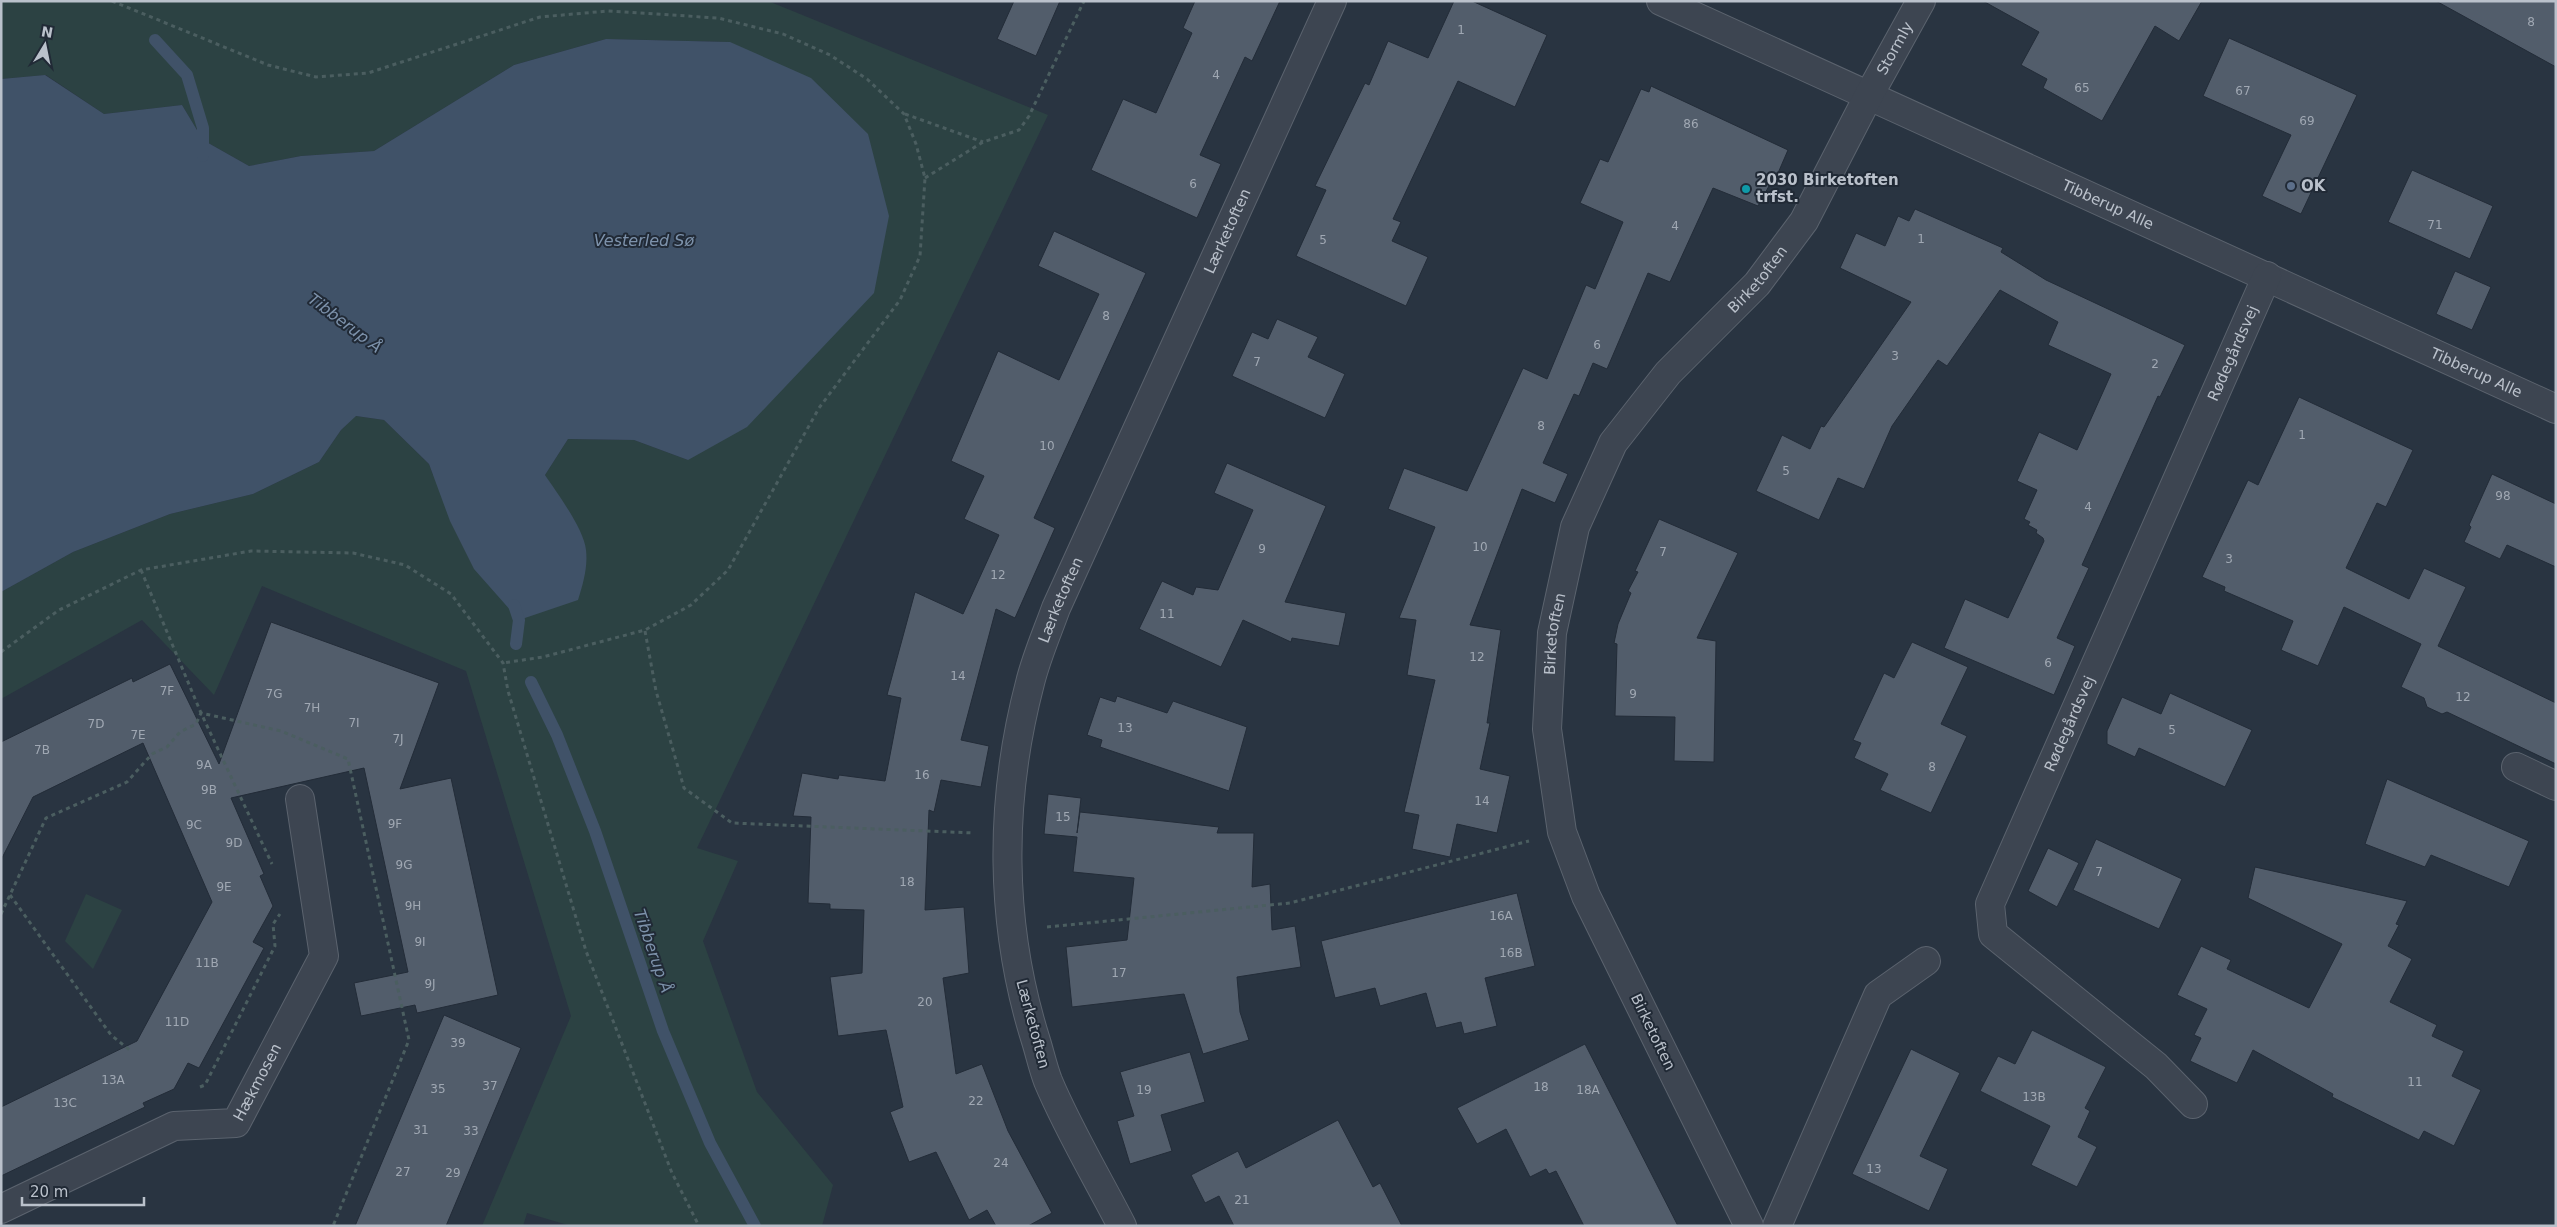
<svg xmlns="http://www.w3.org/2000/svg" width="2557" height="1227" font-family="'DejaVu Sans',sans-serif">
	<rect width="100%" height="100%" fill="#293441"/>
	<g fill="#2c4243">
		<polygon points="1,1 768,1 1048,115 697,848 738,861 703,941 757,1092 833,1185 822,1226 571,1226 527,1213 523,1226 482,1226 571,1016 466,671 262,586 214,695 142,620 1,699 1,592 73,552 170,514 253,494 319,462 341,430 355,416 384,420 429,464 433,475 549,482 545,475 568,439 634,440 688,460 730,42 606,39 514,65 374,151 301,156 249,166 203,140 182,105 104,114 46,75 1,79"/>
		<polygon points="86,894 122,910 93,969 65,941"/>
	</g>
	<path fill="#405268" d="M606,39L730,42L811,78L868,134L889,216L874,293L747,427L688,460L634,440L568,439L545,475C557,493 584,529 586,550C588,567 583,584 578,600L519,620L474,569L450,521L429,464L384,420L356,416L341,430L319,462L253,494L170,514L73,552L1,592V79L45,75L104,114L182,105L203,140L249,166L301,156L374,151L514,65Z"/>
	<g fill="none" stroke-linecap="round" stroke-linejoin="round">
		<g stroke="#405268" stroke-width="12">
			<polyline points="155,40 187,75 203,128 203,156"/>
			<polyline points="514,605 519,620 516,644"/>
			<polyline points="531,682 557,735 595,831 663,1031 710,1143 755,1226"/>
		</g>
	</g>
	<g fill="#525d6b" stroke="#232c38">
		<polygon points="1014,1 1060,1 1036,56 997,39"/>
		<polygon points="1195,1 1280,1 1252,61 1245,57 1200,155 1221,164 1197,218 1091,170 1123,99 1156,113 1192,33 1183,28"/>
		<polygon points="1454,1 1472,1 1547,35 1515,107 1458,81 1393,219 1401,222 1392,241 1428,257 1406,306 1296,256 1326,190 1315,186 1365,83 1369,85 1388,41 1428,58"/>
		<polygon points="1983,1 2202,1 2179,41 2155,26 2102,121 2043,88 2047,79 2021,65 2039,32"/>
		<polygon points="2436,1 2556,1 2556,67"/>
		<polygon points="2229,38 2357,95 2301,214 2262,196 2291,135 2203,96"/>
		<polygon points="1651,86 1788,150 1772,187 1769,186 1758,206 1713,188 1670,282 1648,273 1607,369 1593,363 1579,396 1574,394 1543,463 1568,474 1555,503 1522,489 1470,625 1501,630 1487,723 1490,723 1480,769 1510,776 1497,833 1457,824 1450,857 1412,849 1419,815 1404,812 1435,680 1407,675 1416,620 1399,618 1435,527 1388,509 1404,468 1467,491 1523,368 1547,379 1586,285 1595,289 1623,222 1580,203 1600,159 1608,162 1641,89 1649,92"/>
		<polygon points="2412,170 2493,206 2470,259 2388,222"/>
		<polygon points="1915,209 2003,248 2001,252 2046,280 2185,345 2160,397 2158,396 2082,565 2089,568 2057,638 2075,646 2054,695 1944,648 1965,599 2008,618 2044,541 2043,538 2036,533 2037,530 2028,525 2030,522 2024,519 2037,490 2017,481 2039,432 2077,450 2111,374 2048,345 2058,322 2000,290 1947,366 1938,360 1892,426 1864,489 1838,478 1819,520 1756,491 1782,435 1810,449 1821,426 1824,427 1911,302 1840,268 1856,233 1885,246 1898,216 1909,221"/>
		<polygon points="1054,231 1146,273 1034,518 1055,528 1015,618 996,609 961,740 989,746 981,787 941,780 934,812 929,810 925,910 964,907 969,973 943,978 956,1074 982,1064 1008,1131 1052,1213 1028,1226 996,1226 987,1210 969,1220 936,1152 909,1162 890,1112 903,1107 886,1030 838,1036 830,977 862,973 864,910 830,909 830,904 808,903 811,817 793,816 802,773 838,779 839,775 885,781 901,698 887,695 915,592 963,614 999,535 964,519 984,476 951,461 998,351 1059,380 1099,294 1038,266"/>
		<polygon points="2455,271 2491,287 2472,330 2436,314"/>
		<polygon points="1277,319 1318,337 1308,357 1345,374 1325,418 1232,376 1252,332 1268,339"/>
		<polygon points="2299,397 2413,450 2386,507 2377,503 2346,568 2409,599 2424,568 2466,587 2438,646 2556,703 2556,764 2447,712 2442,714 2427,707 2424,698 2401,687 2421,644 2344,607 2318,666 2281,650 2293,621 2224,591 2225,587 2202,577 2248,480 2258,485"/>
		<polygon points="1227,463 1326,506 1285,602 1346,613 1339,646 1292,638 1291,642 1243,620 1221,667 1139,629 1162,581 1193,595 1196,587 1218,590 1253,510 1214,493"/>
		<polygon points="2492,474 2556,504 2556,567 2507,545 2500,559 2464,542 2471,527 2469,525"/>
		<polygon points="1659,519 1738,553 1697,638 1716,641 1714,762 1674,761 1675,717 1615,716 1617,644 1614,643 1618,624 1631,593 1628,591 1638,572 1635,571"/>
		<polygon points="271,622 439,683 400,789 451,778 498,995 417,1013 415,1005 361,1016 354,983 408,972 364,768 231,798 264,874 260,876 273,906 253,942 264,948 199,1068 188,1063 174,1089 143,1103 145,1107 1,1176 1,1107 137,1041 212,902 143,743 33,797 1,860 1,742 132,678 133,682 170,664 219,764"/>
		<polygon points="1912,642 1968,667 1941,724 1967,736 1931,813 1880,790 1888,774 1854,758 1861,743 1853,740 1884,673 1894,678"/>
		<polygon points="2170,693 2252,730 2225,787 2139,748 2135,757 2107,744 2107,731 2122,697 2161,714"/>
		<polygon points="1117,696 1167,713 1173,701 1247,727 1229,791 1100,747 1102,740 1087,735 1100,697 1115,702"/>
		<polygon points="2387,779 2529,841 2509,887 2431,855 2425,867 2365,844"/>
		<polygon points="1048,794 1081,798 1077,833 1080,812 1219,827 1217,833 1254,833 1252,887 1270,884 1272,930 1295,926 1301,967 1237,977 1240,1012 1249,1040 1203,1054 1184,994 1072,1007 1066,947 1127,940 1134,878 1073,872 1077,837 1044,834"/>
		<polygon points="2096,839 2182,879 2159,929 2073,890"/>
		<polygon points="2048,848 2079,863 2057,907 2028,891"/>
		<polygon points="2255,867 2407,901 2396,924 2399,925 2388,946 2412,959 2390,1002 2437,1025 2432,1036 2464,1051 2452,1076 2481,1090 2454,1146 2424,1131 2419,1140 2332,1097 2333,1094 2253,1050 2237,1083 2190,1061 2201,1038 2194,1035 2207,1009 2177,995 2201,946 2231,960 2227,969 2309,1008 2342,944 2248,898"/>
		<polygon points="1517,893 1535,966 1485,978 1497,1026 1464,1034 1461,1022 1436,1028 1426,993 1380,1006 1375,988 1335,998 1321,941"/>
		<polygon points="444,1015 521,1048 446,1226 355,1226"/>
		<polygon points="2032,1030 2106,1067 2085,1108 2090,1111 2078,1137 2097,1147 2077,1187 2031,1165 2050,1126 1980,1091 1998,1056 2015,1064"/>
		<polygon points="1585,1044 1678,1226 1584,1226 1556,1171 1549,1174 1546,1169 1530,1177 1506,1129 1477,1144 1457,1108"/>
		<polygon points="1911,1049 1960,1073 1920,1156 1948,1169 1929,1211 1852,1174"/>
		<polygon points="1190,1052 1205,1102 1161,1115 1172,1151 1130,1164 1117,1121 1134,1116 1120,1072"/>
		<polygon points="1338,1120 1373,1187 1380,1183 1402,1226 1234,1226 1219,1196 1205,1203 1191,1175 1238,1151 1246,1168"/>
	</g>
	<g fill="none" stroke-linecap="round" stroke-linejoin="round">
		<defs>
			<g id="minor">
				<path id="s1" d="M1661,1L2556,409"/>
				<polyline points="2516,767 2556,786"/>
				<path id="s2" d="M2193,1104L2156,1066L1993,934L1990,904L2267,276"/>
				<path id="s3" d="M1,1209L174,1126L236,1123L324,956L300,799"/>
				<path id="s4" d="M1122,1226C1098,1179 1068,1129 1048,1081C1043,1068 1040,1054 1036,1041C999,924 999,801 1030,683C1036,658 1047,633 1056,608L1332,1"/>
				<path id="s5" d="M1749,1226L1586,896L1562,832L1547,729L1552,633L1575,527L1613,443L1668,373L1757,284L1804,221L1869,95L1921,1"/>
				<polyline points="1777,1226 1878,995 1926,961"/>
			</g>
		</defs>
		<use href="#minor" stroke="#5b636e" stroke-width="30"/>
		<g stroke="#4b5e60" stroke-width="3" stroke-dasharray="4 4" stroke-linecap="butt">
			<polyline points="112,1 268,65 316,77 368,73 540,17 608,11 718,18 783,34 830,55 867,79 904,114 916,144 925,178 920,256 900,300 819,408 728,570 691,605 645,630 543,657 503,663"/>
			<polyline points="905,114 983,142"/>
			<polyline points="925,178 983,142 1019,130 1029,116 1084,1"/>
			<polyline points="141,570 201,713 272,864"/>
			<polyline points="645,631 656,691 684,788 732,823 974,833"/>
			<polyline points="1,652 59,610 141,570 251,551 353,553 405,565 451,594 503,663 508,691 586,951 672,1173 699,1226"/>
			<polyline points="10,895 111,1035 132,1052"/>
			<polyline points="1,914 46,818 127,782 152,754 167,747 180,732 196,724 201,713 281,731 348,759 409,1040 333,1226"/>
			<polyline points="1047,927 1290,903 1529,841"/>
			<polyline points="200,1087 205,1085 275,946 273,924 280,914"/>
		</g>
		<use href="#minor" stroke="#3d4551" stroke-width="28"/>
	</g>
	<circle fill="#5c6f8a" stroke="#212a36" stroke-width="2" cx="2291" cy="186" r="5"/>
	<circle fill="#0f9aa8" stroke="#212a36" stroke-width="2" cx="1746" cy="189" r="5"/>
	<g text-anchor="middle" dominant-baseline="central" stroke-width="4" stroke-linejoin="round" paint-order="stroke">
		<g font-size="12" fill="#a0a8b3">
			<text x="2531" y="22">8</text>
			<text x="1461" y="30">1</text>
			<text x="1216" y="75">4</text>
			<text x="2082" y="88">65</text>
			<text x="2243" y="91">67</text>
			<text x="2307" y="121">69</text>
			<text x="1691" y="124">86</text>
			<text x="1193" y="184">6</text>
			<text x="2435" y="225">71</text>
			<text x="1675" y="226">4</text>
			<text x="1921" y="239">1</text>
			<text x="1323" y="240">5</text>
			<text x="1106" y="316">8</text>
			<text x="1597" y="345">6</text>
			<text x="1895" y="356">3</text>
			<text x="1257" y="362">7</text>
			<text x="2155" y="364">2</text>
			<text x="1541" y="426">8</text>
			<text x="2302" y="435">1</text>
			<text x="1047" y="446">10</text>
			<text x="1786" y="471">5</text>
			<text x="2503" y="496">98</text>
			<text x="2088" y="507">4</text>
			<text x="1480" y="547">10</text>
			<text x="1262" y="549">9</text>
			<text x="1663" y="552">7</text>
			<text x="2229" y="559">3</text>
			<text x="998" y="575">12</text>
			<text x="1167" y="614">11</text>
			<text x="1477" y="657">12</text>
			<text x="2048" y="663">6</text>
			<text x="958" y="676">14</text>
			<text x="167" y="691">7F</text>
			<text x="274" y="694">7G</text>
			<text x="1633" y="694">9</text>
			<text x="2463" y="697">12</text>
			<text x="312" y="708">7H</text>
			<text x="354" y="723">7I</text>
			<text x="96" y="724">7D</text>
			<text x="1125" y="728">13</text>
			<text x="2172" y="730">5</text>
			<text x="138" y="735">7E</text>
			<text x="398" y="739">7J</text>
			<text x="42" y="750">7B</text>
			<text x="204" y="765">9A</text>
			<text x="1932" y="767">8</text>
			<text x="922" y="775">16</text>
			<text x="209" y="790">9B</text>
			<text x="1482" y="801">14</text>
			<text x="1063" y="817">15</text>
			<text x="395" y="824">9F</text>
			<text x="194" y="825">9C</text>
			<text x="234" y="843">9D</text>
			<text x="404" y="865">9G</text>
			<text x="2099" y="872">7</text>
			<text x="907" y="882">18</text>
			<text x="224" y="887">9E</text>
			<text x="413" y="906">9H</text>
			<text x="1501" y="916">16A</text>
			<text x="420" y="942">9I</text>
			<text x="1511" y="953">16B</text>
			<text x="207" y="963">11B</text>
			<text x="1119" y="973">17</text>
			<text x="430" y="984">9J</text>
			<text x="925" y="1002">20</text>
			<text x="177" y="1022">11D</text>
			<text x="458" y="1043">39</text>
			<text x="113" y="1080">13A</text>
			<text x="2415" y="1082">11</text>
			<text x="490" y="1086">37</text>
			<text x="1541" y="1087">18</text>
			<text x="438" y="1089">35</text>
			<text x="1144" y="1090">19</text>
			<text x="1588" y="1090">18A</text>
			<text x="2034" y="1097">13B</text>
			<text x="976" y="1101">22</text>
			<text x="65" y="1103">13C</text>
			<text x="421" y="1130">31</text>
			<text x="471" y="1131">33</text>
			<text x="1001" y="1163">24</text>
			<text x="1874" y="1169">13</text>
			<text x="403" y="1172">27</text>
			<text x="453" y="1173">29</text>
			<text x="1242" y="1200">21</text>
		</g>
		<g font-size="15" fill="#bac1cb" stroke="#212a36">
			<text stroke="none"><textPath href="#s5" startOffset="1326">Stormly</textPath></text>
			<text stroke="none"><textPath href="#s1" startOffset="491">Tibberup Alle</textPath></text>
			<text stroke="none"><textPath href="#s4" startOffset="1061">Lærketoften</textPath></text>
			<text stroke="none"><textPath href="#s5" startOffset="1056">Birketoften</textPath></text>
			<text stroke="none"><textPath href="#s2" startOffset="895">Rødegårdsvej</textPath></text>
			<text stroke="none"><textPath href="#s1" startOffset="896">Tibberup Alle</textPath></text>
			<text stroke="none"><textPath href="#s4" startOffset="656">Lærketoften</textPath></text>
			<text stroke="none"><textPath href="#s5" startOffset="636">Birketoften</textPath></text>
			<text stroke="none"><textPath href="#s2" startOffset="490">Rødegårdsvej</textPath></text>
			<text transform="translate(1033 1024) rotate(75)">Lærketoften</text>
			<text transform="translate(1653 1032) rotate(64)">Birketoften</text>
			<text stroke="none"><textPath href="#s3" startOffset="300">Hækmosen</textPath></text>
		</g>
		<g font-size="15" font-weight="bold" fill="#bac1cb" stroke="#212a36" text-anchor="start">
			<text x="1756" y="180">2030 Birketoften<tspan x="1756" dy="17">trfst.</tspan></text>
			<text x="2301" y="186">OK</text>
		</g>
		<g font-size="16" font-style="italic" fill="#7d92ab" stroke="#212a36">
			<text x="644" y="240">Vesterled Sø</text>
			<text transform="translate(345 323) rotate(37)">Tibberup Å</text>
			<text transform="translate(653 951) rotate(71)">Tibberup Å</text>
		</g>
	</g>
	<rect width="2557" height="1227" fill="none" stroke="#bac1cb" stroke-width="5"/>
	<g transform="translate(45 45) rotate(10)" stroke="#212a36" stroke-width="4" paint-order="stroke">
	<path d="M0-4L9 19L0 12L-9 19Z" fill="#bac1cb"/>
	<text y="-8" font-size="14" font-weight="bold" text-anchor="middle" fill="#bac1cb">N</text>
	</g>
	<path d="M22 1197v8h122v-8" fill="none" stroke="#bac1cb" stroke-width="2.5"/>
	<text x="30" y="1197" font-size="15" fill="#bac1cb" stroke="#212a36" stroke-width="4" paint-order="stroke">20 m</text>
</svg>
